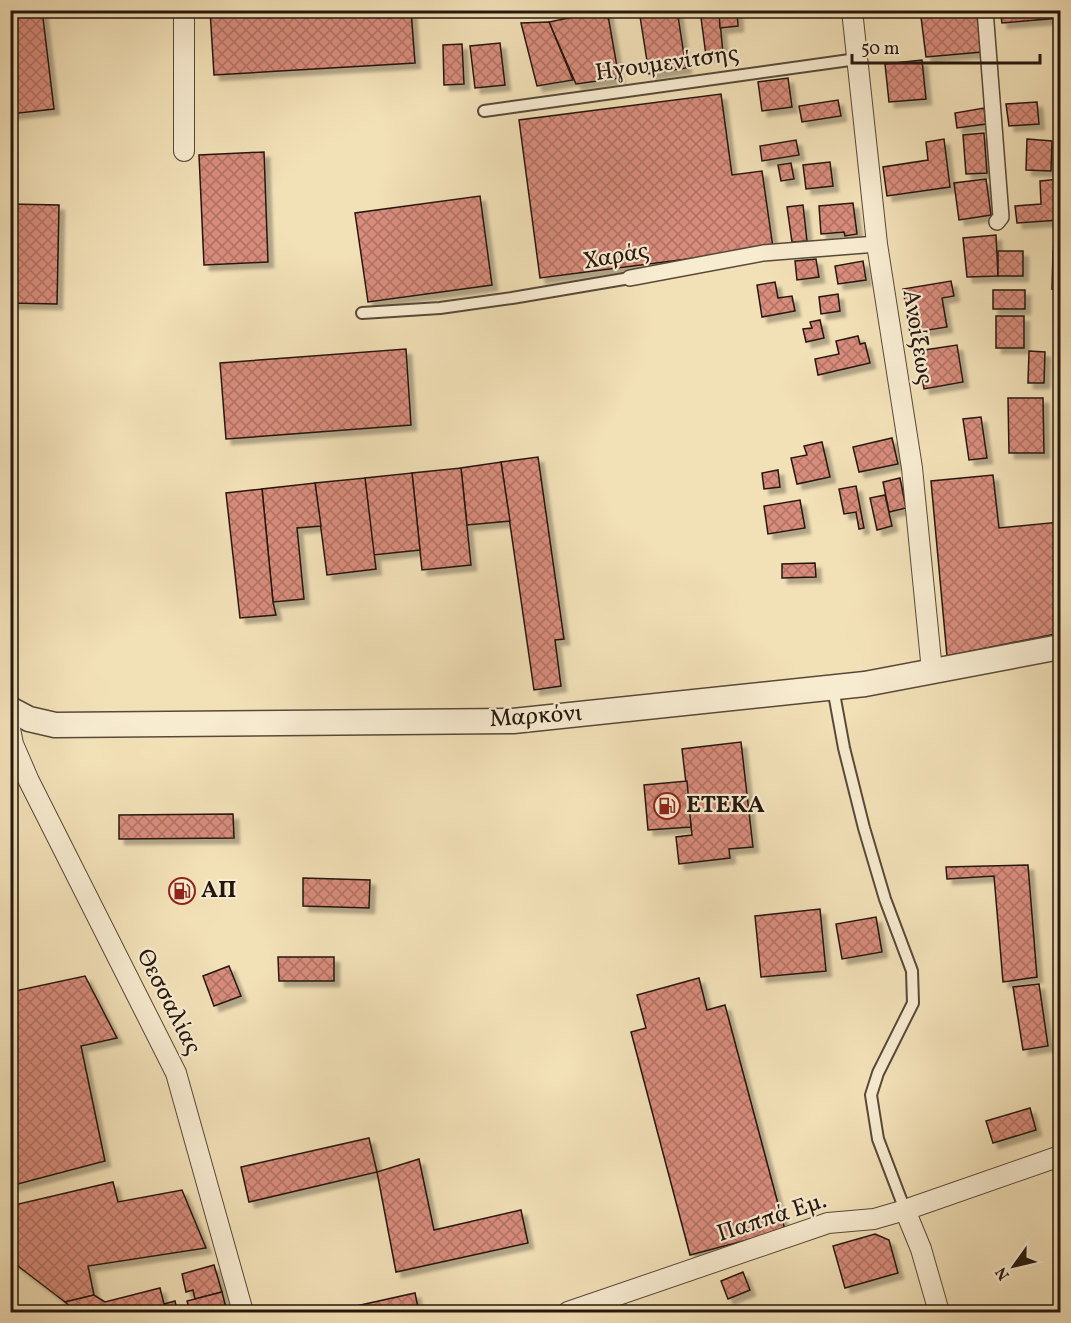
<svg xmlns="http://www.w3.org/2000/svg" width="1071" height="1323" font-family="Vollkorn,serif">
	<defs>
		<pattern id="building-cross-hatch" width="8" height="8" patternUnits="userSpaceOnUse" patternTransform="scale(1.5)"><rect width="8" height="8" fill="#d88c7b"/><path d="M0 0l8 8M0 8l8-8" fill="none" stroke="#af7163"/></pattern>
		<filter id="shadow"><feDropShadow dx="5.5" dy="5.5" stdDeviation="1.5" flood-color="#0004"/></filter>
	</defs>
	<rect width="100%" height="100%" fill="#f2e0b7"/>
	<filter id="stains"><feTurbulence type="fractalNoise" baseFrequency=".00333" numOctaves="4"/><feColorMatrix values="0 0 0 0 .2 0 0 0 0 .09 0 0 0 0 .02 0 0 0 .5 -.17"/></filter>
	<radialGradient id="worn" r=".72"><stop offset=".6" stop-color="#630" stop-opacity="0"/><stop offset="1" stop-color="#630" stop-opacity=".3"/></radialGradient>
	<g fill="url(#building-cross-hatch)" stroke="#25170e" stroke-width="1.5" filter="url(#shadow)">
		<polygon points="10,10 42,10 54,109 10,114"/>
		<polygon points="210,10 411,10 415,63 214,75"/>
		<polygon points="607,10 619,78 576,84 549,22"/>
		<polygon points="639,10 677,10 686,68 649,74"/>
		<polygon points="700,10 719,10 723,54 706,56"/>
		<polygon points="719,10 737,10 738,26 720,28"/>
		<polygon points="1000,10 1060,10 1060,18 1002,23"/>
		<polygon points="977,12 982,52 926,57 921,17"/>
		<polygon points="549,22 573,80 537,86 521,23"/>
		<polygon points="500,43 505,85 475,88 470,46"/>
		<polygon points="462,44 464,84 444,85 443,45"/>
		<polygon points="922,60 926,99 889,102 885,64"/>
		<polygon points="788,78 792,107 762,111 758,82"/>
		<polygon points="721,94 732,175 762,171 773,248 540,278 519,120"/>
		<polygon points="838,100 841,116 802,122 799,106"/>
		<polygon points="1037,102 1039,124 1009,126 1006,104"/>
		<polygon points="984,108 986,124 957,128 955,113"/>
		<polygon points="1057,112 1060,112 1060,138 1056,138"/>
		<polygon points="984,133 987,173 966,174 963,135"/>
		<polygon points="944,139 950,187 887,196 883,167 928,160 926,142"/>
		<polygon points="1027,139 1052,141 1051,171 1026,170"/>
		<polygon points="796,140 799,155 762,161 760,146"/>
		<polygon points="264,152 268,262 204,265 199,155"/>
		<polygon points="830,162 833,186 806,189 803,165"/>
		<polygon points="791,163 794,179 781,181 778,165"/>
		<polygon points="986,179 991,215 959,220 954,183"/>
		<polygon points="1060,179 1060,220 1017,223 1015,206 1041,204 1040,181"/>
		<polygon points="480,196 492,285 368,302 355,213"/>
		<polygon points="853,203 857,234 845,236 844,232 821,234 819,206"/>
		<polygon points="10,204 59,205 57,304 10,303"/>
		<polygon points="803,205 807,241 792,242 787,207"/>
		<polygon points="1056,220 1060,220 1060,254 1053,253"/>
		<polygon points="996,235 998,276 967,277 963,238"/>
		<rect x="998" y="251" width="25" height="25"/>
		<polygon points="1053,253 1060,254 1060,290 1052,289"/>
		<polygon points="816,259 819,277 797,280 795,261"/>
		<polygon points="863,261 866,280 838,284 835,266"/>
		<polygon points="951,281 954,296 942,298 947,327 910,333 903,289"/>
		<polygon points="775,282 778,298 792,296 795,311 762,317 757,285"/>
		<rect x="993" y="290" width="32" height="19"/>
		<polygon points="838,294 840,311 821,314 819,297"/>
		<polygon points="1055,298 1060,298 1060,329 1056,329"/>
		<rect x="996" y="316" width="28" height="32"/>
		<polygon points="820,320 824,338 806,342 803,329 812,328 810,322"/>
		<polygon points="858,336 860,344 865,343 870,363 818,375 815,359 839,354 836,341"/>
		<polygon points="957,345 963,382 924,389 918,351"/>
		<polygon points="406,349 411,425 226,439 220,363"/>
		<polygon points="1029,351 1045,352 1044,383 1028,383"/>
		<polygon points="1008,398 1043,398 1044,453 1009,453"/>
		<polygon points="981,417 987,458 969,460 963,419"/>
		<polygon points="892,438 898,464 859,472 853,447"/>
		<polygon points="1056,440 1060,440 1060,506 1058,506"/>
		<polygon points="822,442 830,477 797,484 791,458 807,455 804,446"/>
		<polygon points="538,457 564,639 555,640 561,686 534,690 501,462"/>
		<polygon points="501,462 510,521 467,525 461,468"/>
		<polygon points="461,468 471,565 422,570 412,473"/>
		<polygon points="778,470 780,487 764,489 762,473"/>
		<polygon points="412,473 420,550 373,555 365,478"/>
		<polygon points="993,475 999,528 1060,522 1060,633 947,656 931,481"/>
		<polygon points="365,478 376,569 327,575 315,483"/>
		<polygon points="900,478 906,508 889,512 883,482"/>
		<polygon points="315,483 321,526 297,528 304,599 273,602 262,489"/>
		<polygon points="856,486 864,528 859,529 856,512 844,514 839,489"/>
		<polygon points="262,489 273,602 276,615 240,618 226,493"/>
		<polygon points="885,495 892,526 877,530 870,498"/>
		<polygon points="800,500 805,528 768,534 764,506"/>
		<polygon points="815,563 816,577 782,578 782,564"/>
		<polygon points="741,742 753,847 729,849 730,858 679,864 676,837 692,835 682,749"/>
		<polygon points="687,781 691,827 648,830 644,785"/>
		<polygon points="233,814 234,838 119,839 119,815"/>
		<polygon points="1028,865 1037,977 1003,982 994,876 947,879 946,867"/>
		<polygon points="303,878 370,880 369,908 303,906"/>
		<polygon points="820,909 826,971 761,977 755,916"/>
		<polygon points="876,917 882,952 842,959 836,924"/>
		<polygon points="278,957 334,957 334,981 279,981"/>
		<polygon points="229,966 241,996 214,1006 203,976"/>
		<polygon points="85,976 117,1038 81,1046 105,1161 10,1186 10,992"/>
		<polygon points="699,978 707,1010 725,1005 785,1230 690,1255 631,1032 646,1028 637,995"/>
		<polygon points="1039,984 1048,1046 1023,1050 1013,987"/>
		<polygon points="1030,1108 1036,1130 993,1143 986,1121"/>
		<polygon points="369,1138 377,1172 249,1202 241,1167"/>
		<polygon points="419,1159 434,1230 521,1210 528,1243 396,1272 377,1172"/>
		<polygon points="113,1182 118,1202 182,1190 206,1248 88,1266 94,1295 65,1302 10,1260 10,1206"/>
		<polygon points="875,1234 889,1240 898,1273 845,1288 833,1246"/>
		<polygon points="214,1265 222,1292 195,1299 193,1290 186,1292 182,1274"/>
		<polygon points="743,1272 750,1290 728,1299 721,1281"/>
		<polygon points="160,1288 164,1304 175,1301 177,1310 189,1307 190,1312 76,1312 65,1302 94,1295 105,1302"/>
		<polygon points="222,1292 227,1312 190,1312 187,1301"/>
		<polygon points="415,1293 419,1312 329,1312"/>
	</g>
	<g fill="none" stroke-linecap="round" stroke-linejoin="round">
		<defs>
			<g id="service">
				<polyline points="484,111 857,59"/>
				<polyline points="362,313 440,308 512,298 630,278"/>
				<polyline points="833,688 844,748 864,828 885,899 912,971 913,1003 878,1073 871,1095 878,1139 905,1210"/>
			</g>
			<g id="pedestrian">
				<polyline points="985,10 1001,217 997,222"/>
				<polyline points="630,278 763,253 877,244"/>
			</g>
			<g id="minor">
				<polyline points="184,10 184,151"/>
				<polyline points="852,10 877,244 912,468 932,671"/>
				<polyline points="10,729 13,744 29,781 176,1073 243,1312"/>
				<polyline points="905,1210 921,1249 939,1312"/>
				<polyline points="568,1312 828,1223 874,1219 905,1210 1060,1156"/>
			</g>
			<polyline id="tertiary" points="10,709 29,719 55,725 513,721 865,684 1060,647"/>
		</defs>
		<use href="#service" stroke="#584938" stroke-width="14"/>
		<use href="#pedestrian" stroke="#584938" stroke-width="18"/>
		<use href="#minor" stroke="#584938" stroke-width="22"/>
		<use href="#tertiary" stroke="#584938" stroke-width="27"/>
		<use href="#service" stroke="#f7ebd0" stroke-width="10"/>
		<use href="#pedestrian" stroke="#f7ebd0" stroke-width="15"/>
		<use href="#minor" stroke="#f7ebd0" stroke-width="20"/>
		<use href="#tertiary" stroke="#f7ebd0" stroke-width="24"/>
	</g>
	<defs>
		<symbol id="fuel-ring" viewBox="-11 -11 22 22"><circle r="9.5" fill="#f7ebd0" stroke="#8f2418" stroke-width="1.5"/><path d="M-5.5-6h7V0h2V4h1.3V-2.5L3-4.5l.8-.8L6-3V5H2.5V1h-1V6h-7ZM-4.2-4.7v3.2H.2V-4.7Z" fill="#8f2418"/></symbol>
	</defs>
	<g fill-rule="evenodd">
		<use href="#fuel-ring" x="652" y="791" width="30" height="30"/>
		<use href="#fuel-ring" x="167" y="876" width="30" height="30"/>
	</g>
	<g text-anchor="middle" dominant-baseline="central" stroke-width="4.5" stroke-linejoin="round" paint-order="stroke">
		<g font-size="24" fill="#25170e" stroke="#f7ebd0">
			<text transform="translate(667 64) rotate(-8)">Ηγουμενίτσης</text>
			<text transform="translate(616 257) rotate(-10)">Χαράς</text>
			<text transform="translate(917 337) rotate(81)">Ανοίξεως</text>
			<text transform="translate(536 717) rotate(-4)">Μαρκόνι</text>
			<text transform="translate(168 1002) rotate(63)">Θεσσαλίας</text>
			<text transform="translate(772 1218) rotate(-18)">Παππά Εμ.</text>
		</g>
		<g font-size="24" font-weight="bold" fill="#25170e" stroke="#f7ebd0" text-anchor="start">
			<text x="686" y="806">ΕΤΕΚΑ</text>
			<text x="201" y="891">ΑΠ</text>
		</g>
	</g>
	<rect width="1071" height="1323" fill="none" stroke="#f2e0b7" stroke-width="36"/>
	<rect x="12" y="12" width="1047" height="1299" fill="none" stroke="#25170e" stroke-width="3"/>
	<rect x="18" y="18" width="1035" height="1287" fill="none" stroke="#25170e" stroke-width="1.5"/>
	<g transform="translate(1014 1266) rotate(236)" stroke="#f7ebd0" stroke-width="4.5" paint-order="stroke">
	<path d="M0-4.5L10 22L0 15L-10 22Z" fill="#25170e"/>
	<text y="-9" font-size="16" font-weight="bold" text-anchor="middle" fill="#25170e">N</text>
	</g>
	<path d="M852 54v9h188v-9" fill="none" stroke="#25170e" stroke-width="3"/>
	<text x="861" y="54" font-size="18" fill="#25170e" stroke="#f7ebd0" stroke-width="4.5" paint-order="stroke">50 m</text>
	<rect width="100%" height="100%" filter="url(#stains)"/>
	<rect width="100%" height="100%" fill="url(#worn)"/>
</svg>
